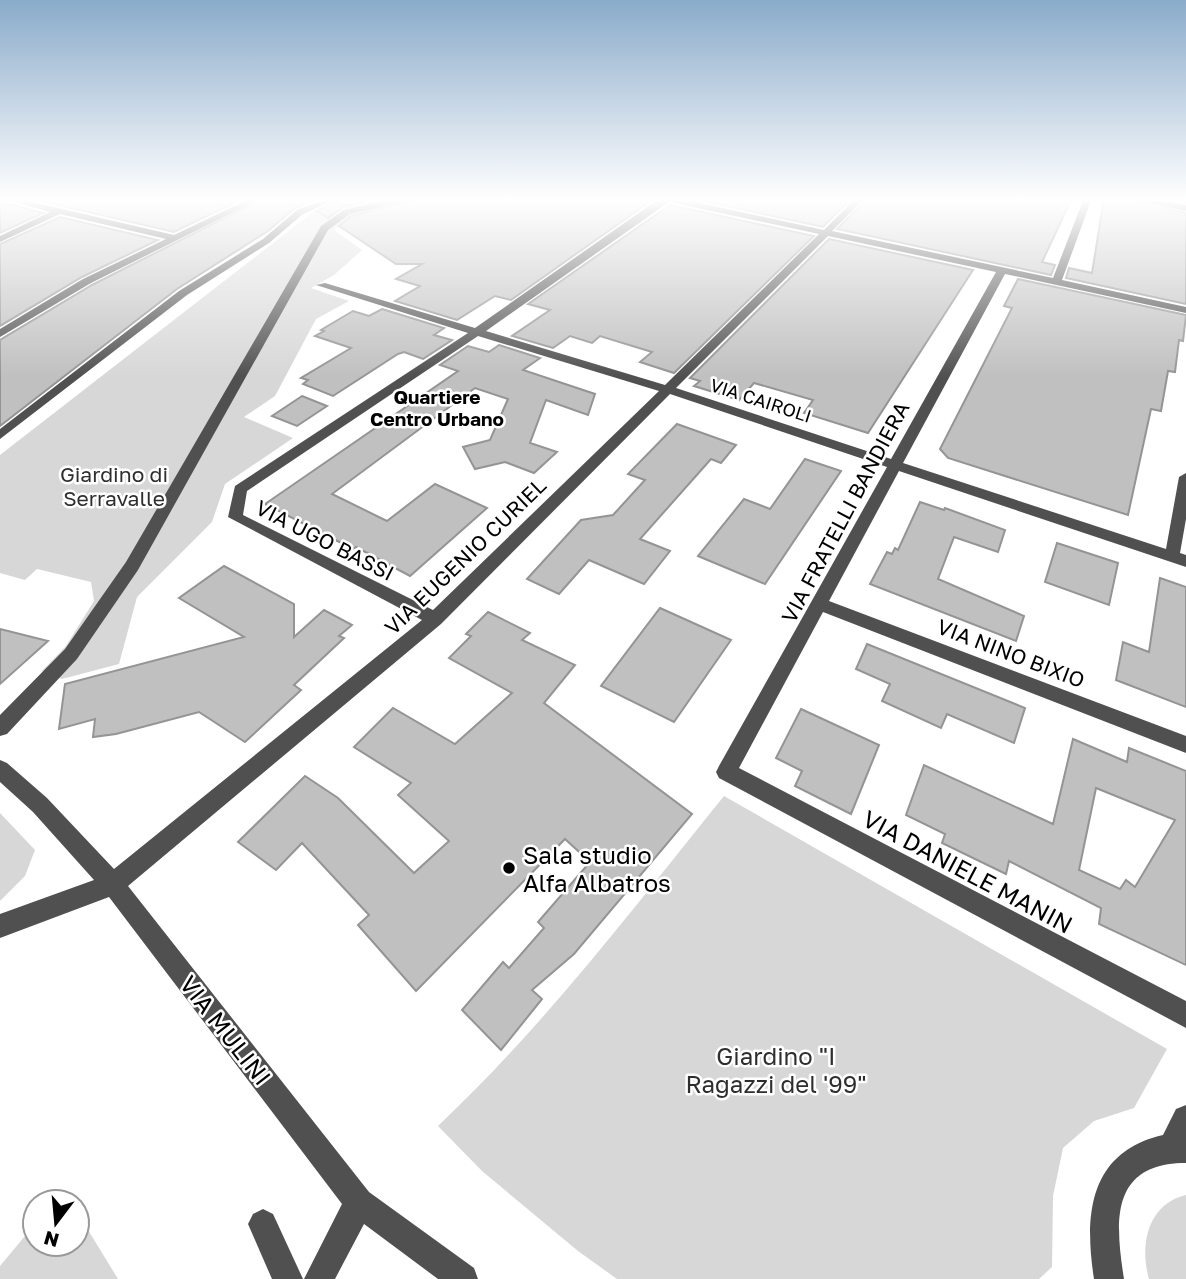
<svg xmlns="http://www.w3.org/2000/svg" width="1186" height="1279" font-family="'Golos Text',sans-serif">
	<rect width="100%" height="100%" fill="#fff"/>
	<g fill="#d7d7d7">
		<polygon points="341,198 379,198 388,206 352,216 334,230 362,250 334,275 311,288 349,301 316,319 275,396 244,417 293,438 225,484 212,522 137,597 119,664 62,679 42,671 66,646 94,601 91,582 37,569 25,580 0,573 0,455 317,209"/>
		<path d="M724,796L1167,1049L1134,1108L1094,1121L1063,1148L1053,1196L1052,1267L1039,1279H617L578,1251L482,1171L438,1126C544,1026 632,910 724,796Z"/>
		<polygon points="0,813 35,850 25,876 0,901"/>
		<path d="M1186,1195V1279H1149C1139,1244 1148,1204 1186,1195Z"/>
		<polygon points="77,1212 118,1279 0,1279 0,1266 35,1224 35,1244 77,1244"/>
	</g>
	<g fill="#c0c0c0" stroke="#949494" stroke-width="2" fill-rule="evenodd">
		<polygon points="0,198 2,202 43,213 0,233"/>
		<polygon points="28,198 244,198 174,232"/>
		<polygon points="264,198 319,198 295,208 268,231 177,289 0,426 0,340 92,285"/>
		<polygon points="341,198 381,198 343,207 328,218 317,211"/>
		<polygon points="424,198 655,198 511,300 495,296 457,320 395,301 420,286 396,279 422,264 396,264 339,226 351,216"/>
		<polygon points="690,198 852,198 823,227"/>
		<polygon points="868,198 1072,198 1042,262 1055,265 1051,275 837,229"/>
		<polygon points="1104,198 1124,198 1186,213 1186,304 1066,278 1069,268 1092,273"/>
		<polygon points="670,205 814,236 674,373 640,362 652,352 600,336 592,343 570,336 553,348 512,336 550,310 528,304"/>
		<polygon points="60,217 158,240 82,277 0,326 0,244"/>
		<polygon points="829,239 973,270 868,433 804,413 813,400 754,383 739,400 694,386 700,381 690,378"/>
		<polygon points="1018,279 1186,315 1183,341 1179,340 1175,372 1168,371 1161,411 1151,409 1128,515 948,458 940,449 1012,308 1004,306"/>
		<polygon points="382,309 444,328 434,335 452,340 423,359 404,352 398,354 333,396 303,384 308,380 301,378 351,348 315,336 324,331 321,330 353,311 369,316"/>
		<polygon points="499,345 540,358 523,370 595,394 588,415 546,400 530,443 557,452 534,473 505,462 475,469 463,447 490,440 508,399 475,388 332,494 387,521 435,484 487,508 410,576 356,547 353,549 265,504 458,371 440,365 468,346 489,352"/>
		<polygon points="302,396 327,406 297,426 272,416"/>
		<polygon points="677,424 736,445 721,463 711,459 640,539 670,551 644,584 589,560 559,594 527,579 581,520 613,515 645,480 628,474"/>
		<polygon points="805,459 841,471 765,584 698,556 744,499 770,509"/>
		<polygon points="920,502 944,510 945,508 1005,530 998,552 954,537 938,579 1024,616 1016,641 870,584 887,552 892,554 895,548 898,550"/>
		<polygon points="1057,543 1118,563 1109,605 1045,582"/>
		<polygon points="224,566 294,604 294,637 324,610 352,625 339,636 344,638 294,685 301,690 245,742 199,712 116,734 93,737 95,719 59,729 65,684 244,637 179,598"/>
		<polygon points="1160,578 1186,587 1186,707 1116,680 1123,642 1149,652"/>
		<polygon points="660,608 731,640 674,722 601,686"/>
		<polygon points="488,612 530,633 522,640 575,665 544,703 692,814 574,954 532,990 542,999 501,1050 462,1010 503,962 509,968 544,928 538,922 590,862 565,839 416,991 358,925 369,915 302,843 276,870 238,842 305,776 338,798 414,873 449,841 398,795 411,783 354,747 393,708 455,744 512,693 449,658 471,636 466,634"/>
		<polygon points="0,629 48,641 0,684"/>
		<polygon points="867,644 1025,708 1014,743 947,714 941,728 882,701 890,684 856,669"/>
		<polygon points="801,709 879,745 851,814 795,786 802,771 776,758"/>
		<path d="M1073,739L1127,762L1129,748L1186,771V965L1099,924L1101,908L1009,861L1006,874L942,843L945,834L906,815L924,765L1053,824ZM1096,788L1175,820L1135,887L1126,880L1120,889L1079,870Z"/>
	</g>
	<g fill="none" stroke-linecap="round" stroke-linejoin="round">
		<g fill="#505050" fill-rule="evenodd">
			<polygon points="15,198 174,235 251,198 262,198 91,283 0,337 0,329 83,279 166,239 60,214 0,242 0,236 50,212 3,199"/>
			<polygon points="327,198 339,198 303,214 269,243 187,295 0,439 0,429 179,291 263,239 297,210"/>
			<polygon points="422,198 350,214 328,230 138,570 77,659 7,734 0,736 0,715 65,649 126,562 321,226 344,210 389,199"/>
			<path d="M660,198H677L824,230L856,198H865L832,231L1053,278L1084,198H1092L1062,280L1186,307V313L1005,274L903,463L1166,549L1179,477L1186,473V519L1180,553L1186,555V567L899,471L829,601L1186,736V753L823,612L739,768L1186,1001V1028L719,778L716,772L719,766L887,467L670,394L441,624L128,886L369,1192L474,1268L478,1279H438L364,1224L335,1279H304L342,1204L109,897L0,938V914L94,880L33,812L0,782V760L7,763L47,798L114,869L422,620L228,517L235,486L468,333L316,285L325,283L475,328ZM669,202L819,234L665,385L486,331ZM828,236L996,272L891,459L676,388ZM478,336L659,391L433,610L243,515L247,491Z"/>
			<polygon points="1126,198 1145,198 1186,205 1186,211"/>
			<path d="M1186,1105V1163C1110,1163 1115,1222 1124,1279H1094C1084,1215 1089,1152 1163,1135L1176,1109Z"/>
			<polygon points="263,1209 273,1214 303,1279 272,1279 248,1224 253,1214"/>
		</g>
	</g>
	<linearGradient id="sky" x2="0" y2="1"><stop stop-color="#8aabca"/><stop offset="0.53" stop-color="#fff"/><stop offset="1" stop-color="#fff" stop-opacity="0"/></linearGradient>
	<rect width="1186" height="377" fill="url(#sky)"/>
	<circle fill="#000" stroke="#fff" stroke-width="2.5" cx="509" cy="868" r="7"/>
	<g text-anchor="middle" dominant-baseline="central" stroke-width="5" stroke-linejoin="round" paint-order="stroke">
		<g font-size="18" fill="#000" stroke="#fff">
			<text transform="translate(761 400) rotate(18)">VIA CAIROLI</text>
		</g>
		<g font-size="19" font-weight="bold" fill="#000" stroke="#fff">
			<text x="437" y="396">Quartiere<tspan x="437" dy="22">Centro Urbano</tspan></text>
		</g>
		<g font-size="21" fill="#2e2e2e" stroke="#fff">
			<text x="114" y="474">Giardino di<tspan x="114" dy="24">Serravalle</tspan></text>
		</g>
		<g font-size="21" fill="#000" stroke="#fff">
			<text transform="translate(845 512) rotate(-62)">VIA FRATELLI BANDIERA</text>
			<text transform="translate(325 540) rotate(27)">VIA UGO BASSI</text>
			<text transform="translate(465 556) rotate(-44)">VIA EUGENIO CURIEL</text>
			<text transform="translate(1011 653) rotate(21)">VIA NINO BIXIO</text>
		</g>
		<g font-size="24" fill="#000" stroke="#fff" text-anchor="start">
			<text x="523" y="854">Sala studio<tspan x="523" dy="28">Alfa Albatros</tspan></text>
		</g>
		<g font-size="24" fill="#000" stroke="#fff">
			<text transform="translate(968 871) rotate(28)">VIA DANIELE MANIN</text>
			<text transform="translate(226 1030) rotate(52)">VIA MULINI</text>
		</g>
		<g font-size="24" fill="#2e2e2e" stroke="#fff">
			<text x="776" y="1055">Giardino "I<tspan x="776" dy="28">Ragazzi del '99"</tspan></text>
		</g>
	</g>
	<g transform="translate(56 1223) rotate(196)"><circle r="33" fill="#ffffff" stroke="#999999" stroke-width="2"/>
	<path d="M0-5L12 26L0 18L-12 26Z" fill="#000000"/>
	<text y="-10" font-size="19" font-weight="bold" text-anchor="middle" fill="#000000">N</text>
	</g>
</svg>
